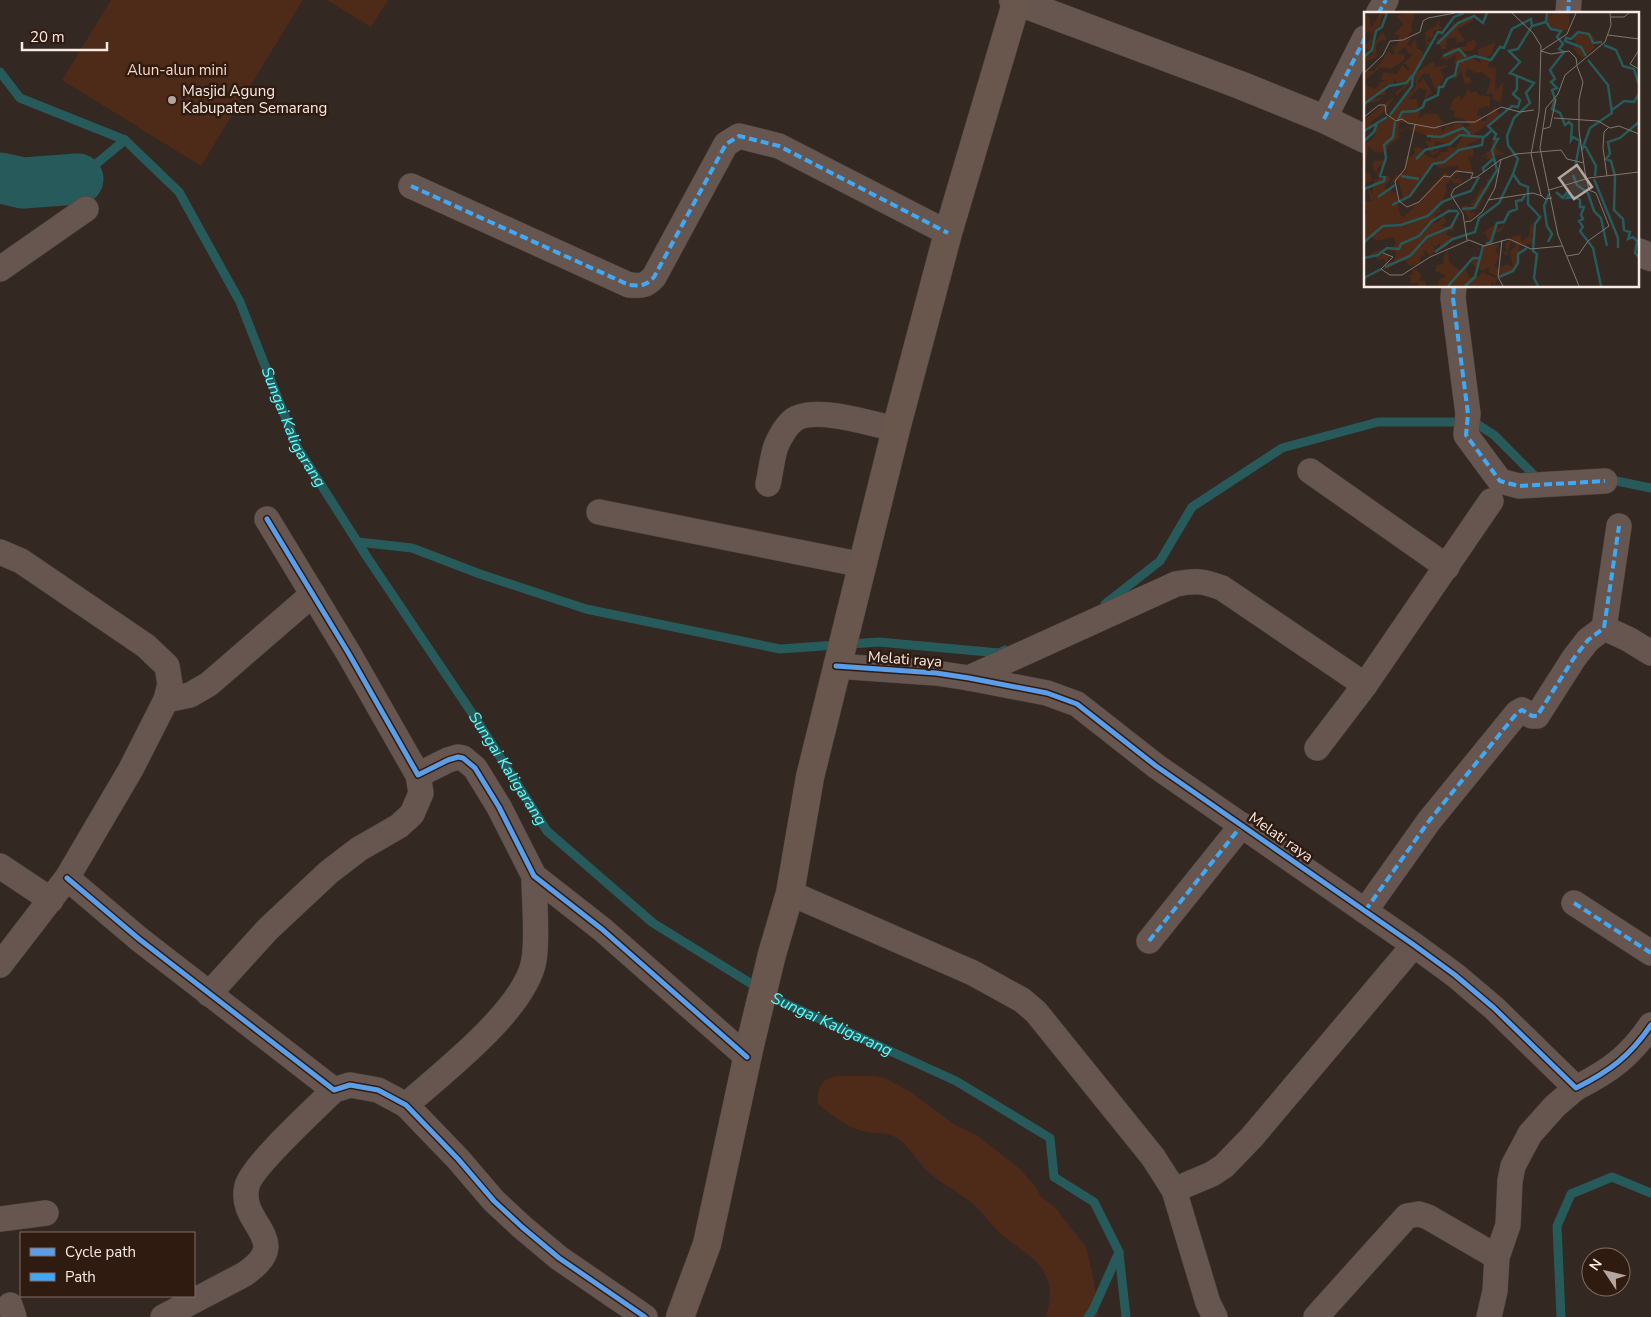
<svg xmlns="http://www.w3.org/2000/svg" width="1651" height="1317" font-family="'Nunito Sans',sans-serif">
	<rect width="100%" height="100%" fill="#332822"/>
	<g fill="#4e2a18">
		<polygon points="111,0 303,0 201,166 62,80"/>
		<polygon points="327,0 388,0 371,27"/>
		<path d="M835,1076H875L887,1079L909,1091L954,1124L978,1136L1020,1169L1036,1187L1041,1197L1054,1206L1086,1247L1093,1276L1099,1317H1046C1049,1303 1053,1290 1046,1276C1039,1259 1016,1247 1002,1235C991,1225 982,1212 971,1202C957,1191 940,1183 927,1171C916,1160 908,1143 893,1136C884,1132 873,1134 863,1131C846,1127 832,1115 818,1104V1091L824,1081Z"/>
	</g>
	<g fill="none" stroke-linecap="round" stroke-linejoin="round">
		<g stroke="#275a5a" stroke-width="9">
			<polyline points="0,72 20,98 125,140"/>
			<path id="s1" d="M78,179L125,140L179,192L240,302L297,447L367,557L478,722L547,831L653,923L776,999L956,1081L1050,1138L1054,1177L1094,1202L1119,1252L1093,1310L1088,1317"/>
			<polyline points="1607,479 1651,488"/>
			<polyline points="358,542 412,548 480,574 586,609 780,649 879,642 999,653 1005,650"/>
			<polyline points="1105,604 1160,561 1192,507 1282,448 1378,422 1455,422 1477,424 1494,435 1537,478 1542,478"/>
			<polyline points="1119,1253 1126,1317"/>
			<polyline points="1561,1317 1557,1226 1571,1194 1612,1177 1651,1193"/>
		</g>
		<polyline stroke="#275a5a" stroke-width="51" points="0,178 23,183 78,179"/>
		<defs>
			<g id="minor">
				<polyline points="1378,14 1386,0"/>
				<polyline points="1568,14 1569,0"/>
				<polyline points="1324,119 1365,38"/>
				<path d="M411,186L629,285C641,286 646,286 654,277L726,144L739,136L779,146L948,233"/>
				<polyline points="0,269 86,209"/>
				<polyline points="1454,286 1453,298 1468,414 1466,435 1500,481 1519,486 1605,481"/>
				<polyline points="1310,471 1447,567"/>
				<path d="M768,484C771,471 772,458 776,446C780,437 788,422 797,418C820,407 871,424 896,429"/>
				<polyline points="599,512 863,565"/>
				<polyline points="267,519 349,654 418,775 448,760 458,757 463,758 475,768 499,807 534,876 603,930 747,1057"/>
				<polyline points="0,552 21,561 146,646 167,666 170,684 166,700 131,769 67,878 0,965"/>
				<polyline points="1604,628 1628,639 1651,653"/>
				<path d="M836,666L936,673L969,678L1047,693L1077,704L1156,766L1414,945L1455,975L1494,1008L1576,1088C1610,1071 1630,1056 1651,1025"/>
				<path d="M969,678L1176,584C1194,580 1204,581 1222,588L1365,685"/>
				<polyline points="166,700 190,695 209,684 313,594"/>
				<polyline points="1317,748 1365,685 1491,501"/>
				<polyline points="0,866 51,900"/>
				<polyline points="67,878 139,939 334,1090 350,1085 378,1090 406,1105 458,1159 494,1201 522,1227 559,1258 645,1317"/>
				<polyline points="790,893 973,973 1022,1000 1036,1012 1153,1157 1174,1190 1208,1303 1215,1317"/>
				<polyline points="1574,903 1651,953"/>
				<polyline points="1365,911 1429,821 1517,713 1522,710 1532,716 1537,716 1574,658 1588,640 1604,628 1619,526"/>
				<polyline points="1149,941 1242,825"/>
				<polyline points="209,994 268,929 329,872 359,849 399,826 412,814 421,793 418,775"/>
				<path d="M406,1105C442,1073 526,1009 534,960C538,935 534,901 534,876"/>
				<polyline points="1174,1190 1212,1174 1224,1166 1252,1137 1414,945"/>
				<polyline points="0,1219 46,1213"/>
				<polyline points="10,1305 14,1317"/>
				<path d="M163,1317L243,1275C297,1240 237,1225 247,1186C251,1167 317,1107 334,1090"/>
				<polyline points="1316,1317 1407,1216 1419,1214 1428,1217 1497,1257"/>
				<polyline points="1489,1317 1495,1291 1497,1257 1508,1225 1510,1181 1513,1166 1530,1134 1555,1106 1576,1088"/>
			</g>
			<g id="tertiary">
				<polyline points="1013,0 1240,85 1324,119 1365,139"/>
				<polyline points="1637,252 1651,257"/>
			</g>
			<polyline id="secondary" points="680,1317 707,1244 750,1045 772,954 790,893 810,777 896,429 948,233 1017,0"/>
		</defs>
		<use href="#minor" stroke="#4d443f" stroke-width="26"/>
		<use href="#tertiary" stroke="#4d443f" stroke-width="29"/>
		<use href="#secondary" stroke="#4d443f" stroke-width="29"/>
		<use href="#minor" stroke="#66564f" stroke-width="25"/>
		<use href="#tertiary" stroke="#66564f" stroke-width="28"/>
		<use href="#secondary" stroke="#69564d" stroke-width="28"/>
		<g stroke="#3fa9f5" stroke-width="4" stroke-dasharray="8 4" stroke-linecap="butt">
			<polyline points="1378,14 1386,0"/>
			<polyline points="1568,14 1569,0"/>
			<polyline points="1324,119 1365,38"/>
			<path d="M411,186L629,285C641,286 646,286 654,277L726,144L739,136L779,146L948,233"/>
			<polyline points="1454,286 1453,298 1468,414 1466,435 1500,481 1519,486 1605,481"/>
			<polyline points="1574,903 1651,953"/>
			<polyline points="1365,911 1429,821 1517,713 1522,710 1532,716 1537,716 1574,658 1588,640 1604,628 1619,526"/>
			<polyline points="1149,941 1242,825"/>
		</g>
		<defs>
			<g id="cycleway">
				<polyline points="267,519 349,654 418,775 448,760 458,757 463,758 475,768 499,807 534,876 603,930 747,1057"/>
				<path d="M836,666L936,673L969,678L1047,693L1077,704L1156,766L1414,945L1455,975L1494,1008L1576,1088C1610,1071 1630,1056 1651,1025"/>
				<polyline points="67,878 139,939 334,1090 350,1085 378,1090 406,1105 458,1159 494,1201 522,1227 559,1258 645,1317"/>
			</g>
		</defs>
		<use href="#cycleway" stroke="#301b11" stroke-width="8"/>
		<use href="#cycleway" stroke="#5a9eea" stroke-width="5"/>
	</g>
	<circle fill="#b4a69f" stroke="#301b11" stroke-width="2" cx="172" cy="100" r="5"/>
	<g text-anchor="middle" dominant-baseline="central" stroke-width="5" stroke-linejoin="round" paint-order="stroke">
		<g font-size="15" fill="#fcd5c2" stroke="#301b11">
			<text x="177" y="70">Alun-alun mini</text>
		</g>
		<g font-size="15" fill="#f9eae3" stroke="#301b11" text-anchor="start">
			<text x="182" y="91">Masjid Agung<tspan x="182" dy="17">Kabupaten Semarang</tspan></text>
		</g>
		<g font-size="15" fill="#f9eae3" stroke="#301b11">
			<text transform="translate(905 659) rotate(4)">Melati raya</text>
			<text transform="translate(1281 837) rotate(35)">Melati raya</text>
		</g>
		<g font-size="16" font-style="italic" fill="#62fcfc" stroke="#301b11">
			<text stroke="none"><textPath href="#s1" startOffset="398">Sungai Kaligarang</textPath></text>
			<text stroke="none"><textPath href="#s1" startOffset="802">Sungai Kaligarang</textPath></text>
			<text stroke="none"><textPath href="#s1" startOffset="1222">Sungai Kaligarang</textPath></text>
		</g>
	</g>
	<g transform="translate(1364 12)">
		<rect width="275" height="275" fill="#332822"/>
		<path d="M16,1H23L18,4L16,15L10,18L6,36L19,20L23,28H17L12,33L13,45L2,49L1,59H10L25,38L28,43L31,41L28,34L32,35L36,23L30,22L39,13L33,4L42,1H51L47,15L49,18L43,25L47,27L42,33L47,34L51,26L53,36L59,40L57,48L59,51L53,60L70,49V55L86,53L76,58L80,65L74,77L70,75L65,62H59L54,69L55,72L59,66L68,80L60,88L54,107L61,102H73L80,111L76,113L79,120L83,113L88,115L90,111L99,112L100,116L106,114L102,108L90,105L91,99L85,97L90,86L97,83L96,89L102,83L104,75L107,81L112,79L115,83L127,85L125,97L123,94L115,97L113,104L117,103L118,109H123V104L131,95L136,103L109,123L116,127L103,133L109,137V145L104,144L109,160L107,162L99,158L90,164L88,167L98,166L100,167L94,168L99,169L94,174L95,170L90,172L87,168L81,173L83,179L79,186L80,193L75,194L77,200L72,201L70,210L74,211L83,196L87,198L80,204L82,210L77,214L85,215L90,207L97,206L91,209L90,219L85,218L81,222L90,226L80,237L76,236V231L71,235L68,232L72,239L65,244L63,239L59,238L61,243L56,245V251L52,253L46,254L40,248L23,257H19L23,252L19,247L14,248L6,241L20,237L17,242L25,244L23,250H30L32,240L25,238L32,232L29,225L13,229L7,225L0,232V202L3,201L0,189H7L4,179L6,177L8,182L10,168L16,166L8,155L10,149L21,148L19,156L16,154L13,157L16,164H24L27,167L21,173L22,179L27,176L29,181L32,180L36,203L40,205L81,160L85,164L95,156L93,154L76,156L69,152L56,167L51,180L40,190L34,169L27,171L32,163L42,160L44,143L47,145L51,140L49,136H58L61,143L72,147L77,140H83L84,134L91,136L99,124L98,121L95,122V126L84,133L72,129L69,140L74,137L75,140L68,144L61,129H67V125L45,117L51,113L36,110L34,117L42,119H35V126L24,134L22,146L21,139L13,141L4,134L1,161H6L8,168L0,173V133L10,125L14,112L22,107L42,79H49L52,73L50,63L46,72L32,84V80L43,71L32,70L30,66L29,72L19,74L22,78L21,83H11L10,87L18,85L15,89L4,91L0,97V72L11,77L17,70L24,69L17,68L19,60L32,62L39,53L44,59L45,56L40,51L49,42L44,41L41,35L33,41L41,43L40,48L27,57L17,55L0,69V47L9,41L1,35L8,24L6,19L0,22V5L5,4L7,16ZM55,76L63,78L58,94L54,96L53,87H44ZM189,1H205V18L198,19L186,15L189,12L183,14L184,3L187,2V5ZM103,3L104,8L109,4V9L93,17L101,29L92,31L93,26H84L82,30L86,34L81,32L83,37H78L72,27L79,26L88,18L84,17L89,15V10L93,13ZM77,4L75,13L79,16L69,19L70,23L67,27L65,25L63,29L68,32L62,34L61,20L72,14ZM225,20L232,27L228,32L231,35L220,46L213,42L210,36L213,34L210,30H213L208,27L213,21ZM110,28L113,32L109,39H98L117,51L113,38L132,30L127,43L122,45L128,48L123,55L132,56L131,79L140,69L137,91L129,87V82H122L127,68L118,60L112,61L103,56L101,63L106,66L107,71L101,72L97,59L93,66H89L96,57L90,52L92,43L83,48L76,46L88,36L103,34V30ZM31,84L21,99L7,110V116H0L1,107ZM129,126L133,127L130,130L132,137L141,142L132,143L129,147H122L124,143L117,146L128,136ZM121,166L126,168V175L120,184L117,182L118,188L114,197H109L106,201L111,200L112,204L109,203L107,209L97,195L102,193L105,195H109L106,192L112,189H106L110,188L118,175L122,178L125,175ZM167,210L170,218L167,224L172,231L155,233V252L150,259L136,266V261L133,264L124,260L126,255L118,259L107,251L110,245L116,247L119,233L124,230L122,222H118L131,212V216L136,217L141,211L138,219L127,223L131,227L128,233H136L131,237L135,245L130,254L135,256L143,252L149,255L146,240L152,233L147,229L143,244L139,240H143L141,233L149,224L156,223L158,229L165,224ZM84,238L85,249L91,255L97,258L105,252L102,258L105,265L115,264L118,260L134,267L130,274L128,269L127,274L74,273L75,267L81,266V263L71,259L73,253L80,252L79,245ZM51,257L57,262L56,269H61L63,274H52L56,271H47V265H43L49,262L48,258Z" fill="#4e2a18" fill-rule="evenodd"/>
		<path fill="none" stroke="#275a5a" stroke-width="2.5" d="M183,1L182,10L187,17L197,19L193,25L199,32L195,37L200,40L186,58L191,67L187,70L193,76L188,78L191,87L188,97L196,101L201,113L205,110L208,113L207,128L209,125L216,129L211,156M73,32L94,11L110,4L119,11L123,1M240,33L252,38L259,54L270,57L275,73M79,44L95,37L102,45M222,44L217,35L201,29L202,26L207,27L214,20L225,22L229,31L238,30M0,45L8,38L12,19L18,15L23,1M0,92L25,74L42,71L49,63M248,98L260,89L270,90L275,82M26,103L48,74L49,64L74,20L78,21L90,5L100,1M34,108L38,100L52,99L59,95L61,89L74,83L75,75H79L83,67L91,63L94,50L111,44L127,48L136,35L140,36L148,17L167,7L168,14M275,110L256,126L244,130L246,142L242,147L247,149L251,164L250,198L259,207L260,218L266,220L264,227L269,225L273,229L271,241L275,245M0,119L23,105M63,124L77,125L99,116L106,122M0,129L10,120L13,112M221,134L232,154L231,164M218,138L226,116L248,101L244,73L224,48M52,147L61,138L86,132L96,123L119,125M120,160L119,156L129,147M209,163L213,173L224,181L230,199L237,206L243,234M37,164L55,167M230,167L254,226V236M0,177L20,169L21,165L16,164L22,146L20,133L29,125L31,110M192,180L199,186L203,180M206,180L203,186L211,185L216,188V195H220L217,203L219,207L215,209L219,215L216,219L229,236L237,274M14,185L31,173M89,185L107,179L115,165M28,193L46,184L69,152L80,150L95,138L118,133L119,126L127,119M98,197L110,196L133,158L128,138L134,127H130L132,122L124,114L148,94L154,95L156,88L149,82L153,77V65M0,230L19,214L37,213L64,204L78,190L88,186M184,230L188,222L183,214L180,194L185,182M122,232L127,230L133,211L140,210L145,200L153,197L152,189L158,188L161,183M71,240L89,227L111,220L115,206L135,191L149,162M0,246L14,243L23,236L35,237L37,232L55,224L68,209L85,199H94M21,255L46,244L63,225L87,215L95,200M135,265L149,259L154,251V242L163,236M0,266L17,257M84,274L109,246H116M101,274L111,265L119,234M174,274L170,266L173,242L169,239L171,212L176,205L164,192V175L156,172L149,162L154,147L144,133L143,124L150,106L166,91L162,81L170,71L146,61L156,50L145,39L154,37L168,14L182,10"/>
		<path fill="none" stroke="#82766f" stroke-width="1" d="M148,1L169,21L177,34L175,100L167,142L177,183L181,187L188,186M247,5H260L265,1M244,23L275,27M275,38L266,52L275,57M177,39L203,22L212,1M177,39L187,42L205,39L212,46L213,53M0,61L19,43L26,29L39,28L56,20L59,9L64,6L91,1M0,105L15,93H21L22,102L32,109L38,107L44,111L70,116L91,110H111L137,95L156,100L170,98M190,106L234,109L246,116L255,114L275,122M51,113L41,157L31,169L35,189L43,195L55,190L80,164L86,165L92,159L109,161L107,166L113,165L136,148L152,142L197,138L203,147L220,151M179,117L186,115L192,87M243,164L239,136L240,120L245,115M185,178L225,166L275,160M124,188L169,181L178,184M101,210L107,209L118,200L131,176L137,147M103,228L99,202L87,183L90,177L108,166M138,228L134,265L139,274M19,241L29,245L17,257L26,263H38L66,245L105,228L120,234L145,227L167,237L198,234M203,244L215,242L224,229L245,214L232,181L225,178L221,160L215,119V88L219,70L213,54M215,274L194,223L176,136L182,96L194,82L201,63L241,30L247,13L246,1"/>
		<path fill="#b4a69f" fill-opacity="0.15" stroke="#b4a69f" stroke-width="2.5" d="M213,153L228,175L210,187L195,166Z"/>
		<rect width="275" height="275" fill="none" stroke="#f9eae3" stroke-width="2.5"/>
	</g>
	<rect x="20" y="1232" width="175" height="65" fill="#301b11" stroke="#806e65"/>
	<rect x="30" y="1248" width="25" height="8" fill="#5a9eea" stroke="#806e65"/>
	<text x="65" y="1257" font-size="15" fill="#f9eae3">Cycle path</text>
	<rect x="30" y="1273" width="25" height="8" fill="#3fa9f5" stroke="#806e65"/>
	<text x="65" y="1282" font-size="15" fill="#f9eae3">Path</text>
	<g transform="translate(1606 1272) rotate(305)"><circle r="24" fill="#301b11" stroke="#806e65"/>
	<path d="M0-4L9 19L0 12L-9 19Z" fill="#b4a69f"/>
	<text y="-8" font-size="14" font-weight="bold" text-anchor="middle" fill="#f9eae3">N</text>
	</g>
	<path d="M22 42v8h85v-8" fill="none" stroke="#f9eae3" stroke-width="2.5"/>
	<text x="30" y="42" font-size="15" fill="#f9eae3" stroke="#301b11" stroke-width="4" paint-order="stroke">20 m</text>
</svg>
